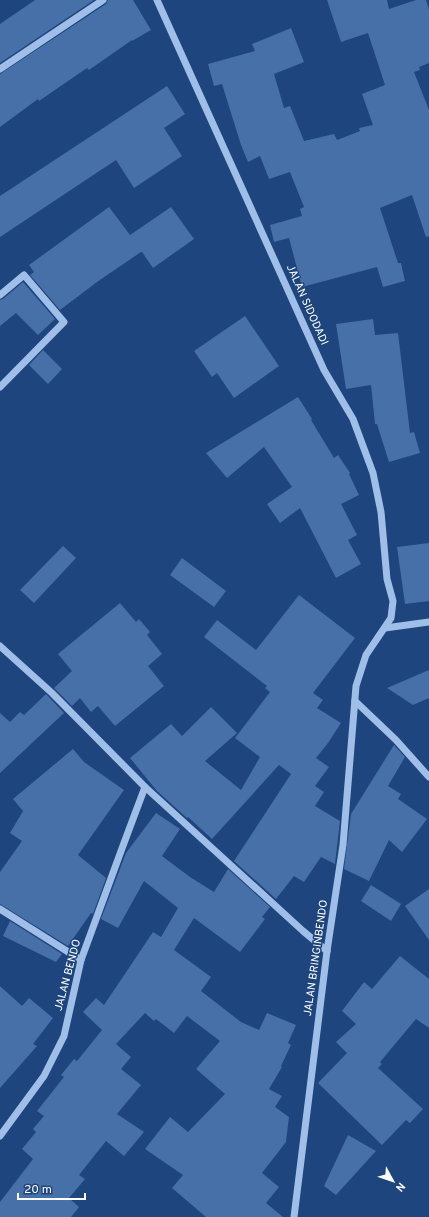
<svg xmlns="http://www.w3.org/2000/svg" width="429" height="1217" font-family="Overpass,sans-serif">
	<rect width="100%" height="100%" fill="#1e457d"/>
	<g fill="#4670a7">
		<polygon points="35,0 94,0 0,63 0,24"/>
		<polygon points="108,0 133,0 151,30 132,41 132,40 89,70 87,68 39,101 38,99 0,127 0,74 106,4"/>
		<polygon points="327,0 387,0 389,9 416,0 426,0 429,10 429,63 419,67 420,70 414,72 429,110 429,236 426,237 412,195 380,208 398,263 401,263 405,281 383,287 377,267 302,287 289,238 274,242 270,225 302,216 300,209 304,207 290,172 269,179 260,156 248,162 241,145 222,84 214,86 208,64 255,51 252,44 291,28 304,62 274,74 284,108 290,106 304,141 334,134 337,140 360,131 359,128 373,125 362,94 385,85 368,33 341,42"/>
		<polygon points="167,86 185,114 164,128 182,156 134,188 116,160 0,237 0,196"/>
		<polygon points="109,207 130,235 171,207 194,239 153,268 142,252 141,252 97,282 60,310 30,275 34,272 29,265"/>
		<polygon points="23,282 55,319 38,335 16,313 0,326 0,300 3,299"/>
		<polygon points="245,316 279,366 234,398 217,373 212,377 194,351"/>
		<polygon points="373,319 375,335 398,333 410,433 414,432 420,453 389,462 377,424 375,424 371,385 346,389 336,324"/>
		<polygon points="43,350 62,369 48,384 29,365"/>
		<polygon points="298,397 312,419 311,420 334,458 338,455 350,473 349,474 359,495 341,504 357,535 348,540 361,564 336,578 300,508 280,523 267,504 292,487 264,447 227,478 206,453"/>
		<polygon points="429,543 429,601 405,604 397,547"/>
		<polygon points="63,546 76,558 34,603 20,590"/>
		<polygon points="182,558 226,591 214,607 170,575"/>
		<polygon points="299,595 355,638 313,693 323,700 317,708 341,723 328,743 316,758 329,767 315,786 324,792 315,806 340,821 335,864 321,857 304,882 294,876 276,899 234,861 291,774 279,765 212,839 188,817 187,818 157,791 130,758 171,724 182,736 211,707 237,733 205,761 241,790 260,757 235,738 270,692 265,688 267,686 204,637 217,620 256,650"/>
		<polygon points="120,603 136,622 139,619 150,632 147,635 162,654 148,666 164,686 115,726 98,706 91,712 80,698 72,706 54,688 72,671 58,654"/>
		<polygon points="429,670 429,698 413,705 387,688"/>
		<polygon points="46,694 64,713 0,773 0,713 10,722 20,712 24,715"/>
		<polygon points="394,745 405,757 388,786 401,794 398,799 427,819 402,852 389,840 369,881 344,869 351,814"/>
		<polygon points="73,749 84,762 124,790 78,855 106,878 93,914 91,913 68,946 0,904 0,872 22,841 10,833 23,811 13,799"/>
		<polygon points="156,813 180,829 162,856 190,877 214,892 228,869 270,907 262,917 265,919 240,952 194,918 174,950 211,977 201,991 241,1022 259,1030 267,1013 296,1025 288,1043 291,1045 281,1066 282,1067 269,1089 282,1096 275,1107 289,1117 286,1142 262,1173 279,1187 266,1203 283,1217 206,1217 172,1188 183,1175 145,1149 170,1117 188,1132 225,1094 196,1069 220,1041 187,1016 174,1033 156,1019 154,1021 145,1013 116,1044 131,1057 121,1069 141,1085 117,1114 144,1132 124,1156 106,1141 79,1175 85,1179 69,1198 79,1207 71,1217 0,1217 0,1202 33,1159 22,1149 36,1132 33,1129 44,1116 37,1111 64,1077 61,1075 74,1059 77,1061 102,1030 83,1012 96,998 104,1005 153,932 161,937 178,908 144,881 118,928 101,919 126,853"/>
		<polygon points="371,885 401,904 391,921 361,901"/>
		<polygon points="429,889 429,940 405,906"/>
		<polygon points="10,921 62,954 56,962 3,936"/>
		<polygon points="400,956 429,979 429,1028 416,1019 380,1062 382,1064 378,1068 423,1109 410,1123 406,1120 382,1145 318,1083 347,1053 336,1042 356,1024 342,1011 364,982 372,989"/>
		<polygon points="0,986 22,1006 29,998 53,1018 33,1044 37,1046 0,1088"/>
		<polygon points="348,1135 376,1151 336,1195 324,1186"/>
	</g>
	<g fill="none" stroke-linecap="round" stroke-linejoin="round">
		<g stroke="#a0bfe8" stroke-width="7">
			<polyline points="157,0 324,370 353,419 373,473 381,512 387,579 393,601 391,618 366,655 356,686 343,845 327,951 294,1217"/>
			<polyline points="0,69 103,0"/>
			<polyline points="0,295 24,275 64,322 0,387"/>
			<polyline points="385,628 429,622"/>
			<polyline points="0,646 52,693 145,787 303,931 327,951"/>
			<polyline points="355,701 396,740 429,777"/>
			<polyline points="0,909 81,960"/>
			<polyline points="0,1136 44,1076 64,1036 81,960 124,843 145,787"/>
		</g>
	</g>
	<g text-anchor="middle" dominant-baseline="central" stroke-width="3" stroke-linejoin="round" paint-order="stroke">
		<g font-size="11" fill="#fff" stroke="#1e457d">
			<text transform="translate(307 305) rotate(66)">JALAN SIDODADI</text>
			<text transform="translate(316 958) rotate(-82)">JALAN BRINGINBENDO</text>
			<text transform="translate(68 975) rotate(-75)">JALAN BENDO</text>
		</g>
	</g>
	<g transform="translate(393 1181) rotate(130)" stroke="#1e457d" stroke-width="3" paint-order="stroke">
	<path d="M0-3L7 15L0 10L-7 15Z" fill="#ffffff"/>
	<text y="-6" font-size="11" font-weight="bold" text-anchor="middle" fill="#ffffff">N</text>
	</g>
	<path d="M18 1193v6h67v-6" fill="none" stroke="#ffffff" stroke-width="2"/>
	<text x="24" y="1193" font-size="12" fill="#ffffff" stroke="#1e457d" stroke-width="3" paint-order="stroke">20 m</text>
</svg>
